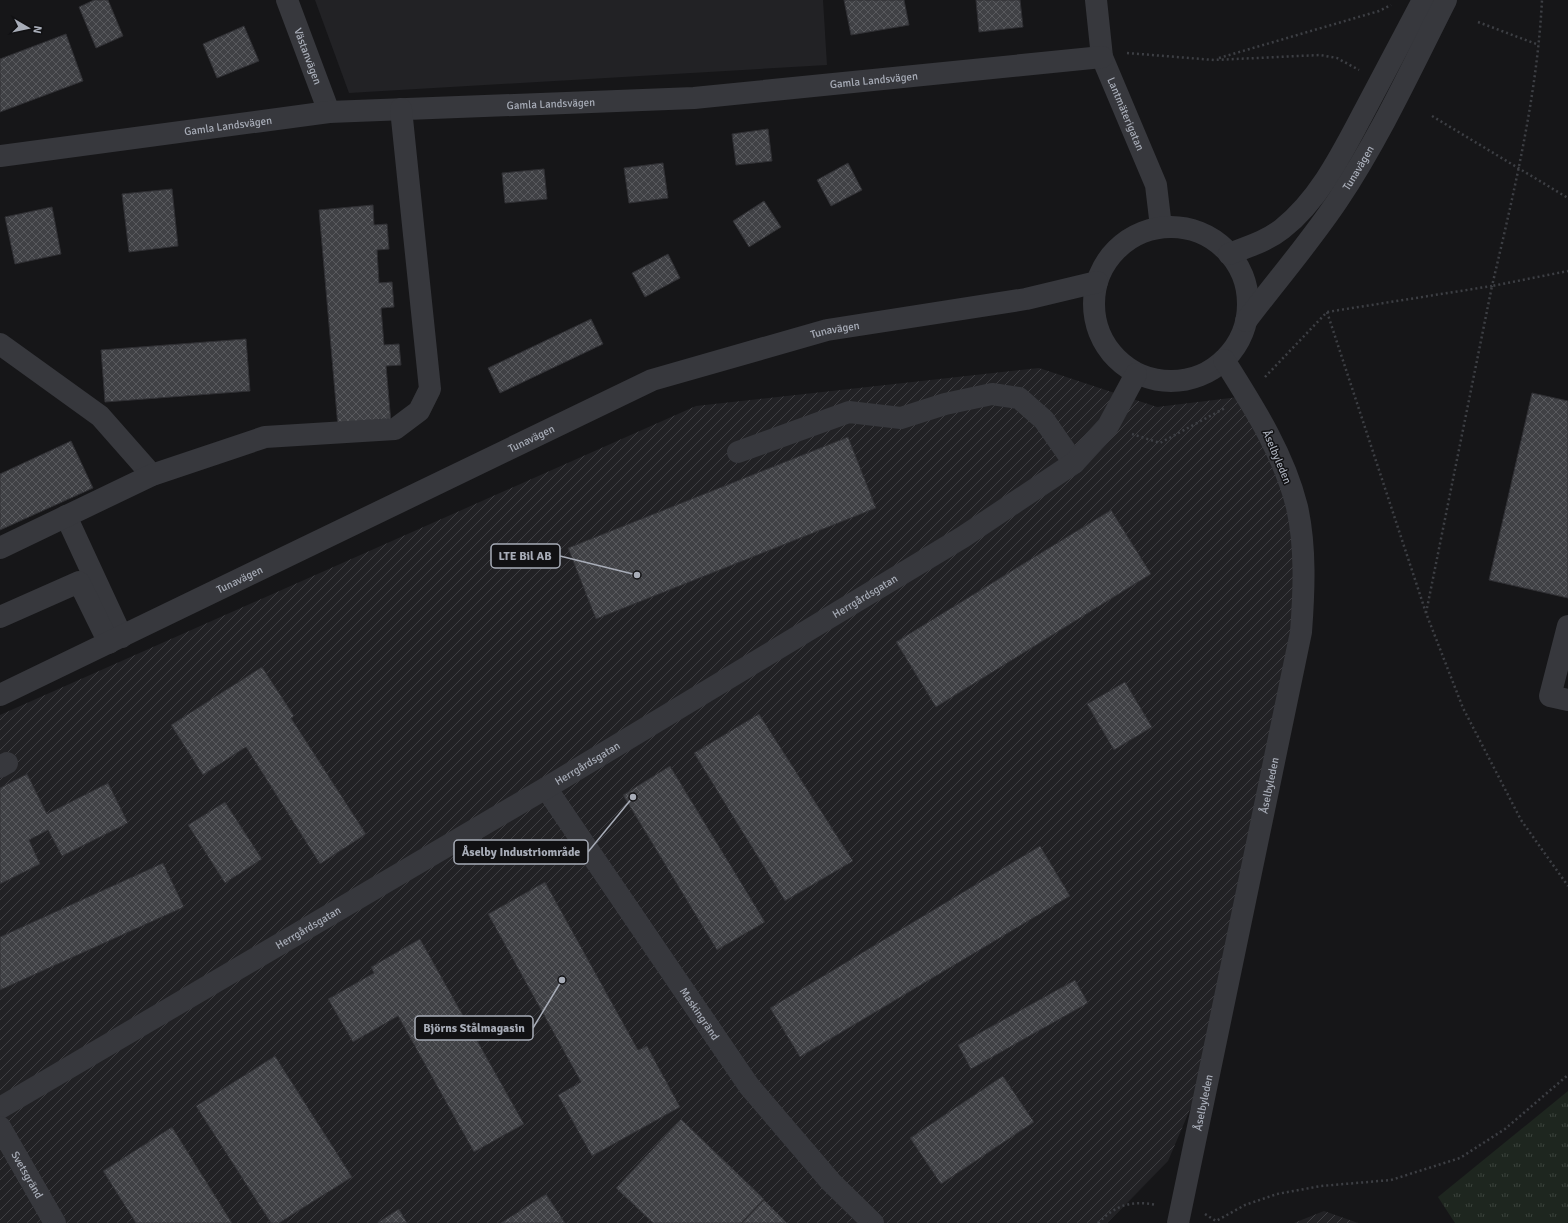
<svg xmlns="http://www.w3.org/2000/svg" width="1568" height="1223" font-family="Signika,sans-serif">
	<defs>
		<pattern id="industrial-furrows" width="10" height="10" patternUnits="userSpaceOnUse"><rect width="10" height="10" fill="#222225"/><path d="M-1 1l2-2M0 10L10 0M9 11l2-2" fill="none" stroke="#3f3f43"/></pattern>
		<pattern id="grass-tufts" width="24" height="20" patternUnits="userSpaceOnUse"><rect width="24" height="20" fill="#1e261f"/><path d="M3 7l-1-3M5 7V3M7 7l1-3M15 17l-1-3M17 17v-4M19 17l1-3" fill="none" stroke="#3c433d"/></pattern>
		<pattern id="building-cross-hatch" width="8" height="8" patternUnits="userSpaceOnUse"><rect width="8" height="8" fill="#404145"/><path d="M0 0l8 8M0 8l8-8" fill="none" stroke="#595a5e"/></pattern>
	</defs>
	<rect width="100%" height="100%" fill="#161618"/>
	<polygon fill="#222225" points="315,0 823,0 827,65 349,93"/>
	<g fill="url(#industrial-furrows)">
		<polygon points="1039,368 1157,407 1247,396 1287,476 1303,599 1211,1060 1168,1161 1107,1223 0,1223 0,715 696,406"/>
		<polygon points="1324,1211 1358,1223 1294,1223"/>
	</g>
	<polygon fill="url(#grass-tufts)" points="1568,1091 1568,1223 1455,1223 1438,1197"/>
	<g fill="url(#building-cross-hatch)" stroke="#303034">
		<polygon points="94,0 108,0 123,36 96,48 79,7"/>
		<polygon points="844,0 904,0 909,25 851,35"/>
		<polygon points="976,0 1020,0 1023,27 979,32"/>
		<polygon points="244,26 259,61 217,78 203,44"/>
		<polygon points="66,34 83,81 0,112 0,59"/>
		<polygon points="768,129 772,161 736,165 732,134"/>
		<polygon points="663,163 668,198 629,203 624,168"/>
		<polygon points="848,163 862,190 831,206 817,180"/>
		<polygon points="544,169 547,199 505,203 502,173"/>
		<polygon points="172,189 178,246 129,252 122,194"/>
		<polygon points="764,201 781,227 749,247 733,221"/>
		<polygon points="373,205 374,225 387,224 389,249 377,250 379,283 392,282 394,307 381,308 384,345 399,344 401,365 386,366 391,423 338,427 319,210"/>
		<polygon points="52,207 61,254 15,264 5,217"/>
		<polygon points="668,254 680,278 645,297 632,273"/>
		<polygon points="591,319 603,344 500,393 488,368"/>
		<polygon points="246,339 250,391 105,402 101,350"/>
		<polygon points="1532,393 1568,401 1568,598 1489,580"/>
		<polygon points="848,437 876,508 596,619 568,548"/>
		<polygon points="71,441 93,488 0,530 0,474"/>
		<polygon points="1111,510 1151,574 936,707 896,642"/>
		<polygon points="262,667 294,716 291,718 366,834 320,864 246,747 203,775 171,725"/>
		<polygon points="1125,682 1152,727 1114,750 1087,704"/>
		<polygon points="759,714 853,861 785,901 694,753"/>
		<polygon points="670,766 765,922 717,950 623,795"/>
		<polygon points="27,774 47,814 108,783 128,823 62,856 48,830 29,840 40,864 0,884 0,788"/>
		<polygon points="225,802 262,859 225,883 188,825"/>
		<polygon points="1040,846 1070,896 800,1057 770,1008"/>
		<polygon points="163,863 184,907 0,990 0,937"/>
		<polygon points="545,882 638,1050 647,1046 680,1107 592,1156 558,1095 581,1082 488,914"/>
		<polygon points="420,939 524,1124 474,1152 398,1016 353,1042 328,999 374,973 371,967"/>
		<polygon points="1075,980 1088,1003 971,1069 958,1045"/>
		<polygon points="275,1056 352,1177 279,1223 271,1223 196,1106"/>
		<polygon points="1003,1076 1034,1122 941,1184 910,1138"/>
		<polygon points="681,1119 764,1199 741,1223 653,1223 616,1188"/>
		<polygon points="172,1127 232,1223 136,1223 103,1171"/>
		<polygon points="546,1194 565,1223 501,1223"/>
		<polygon points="764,1200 787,1223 742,1223"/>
		<polygon points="399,1209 407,1223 377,1223"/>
	</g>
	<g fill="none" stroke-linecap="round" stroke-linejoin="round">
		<g stroke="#3d3f44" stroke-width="2.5" stroke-dasharray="2 3" stroke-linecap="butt">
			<polyline points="1478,22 1539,45"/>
			<polyline points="1127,53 1214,60 1320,55 1337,58 1359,70"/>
			<polyline points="1219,58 1379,11 1391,5"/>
			<polyline points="1432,116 1568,198"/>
			<polyline points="1327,312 1426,613 1463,708 1521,820 1568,886"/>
			<path d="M1265,377L1327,312L1492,286C1514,192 1537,97 1542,0"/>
			<polyline points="1132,434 1160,443 1225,408"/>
			<polyline points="1426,613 1492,286 1568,271"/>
			<polyline points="1205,1214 1216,1221 1245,1205 1277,1194 1321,1186 1391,1180 1460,1158 1505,1129 1568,1075"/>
			<path d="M1098,1223C1116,1205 1131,1200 1157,1205"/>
		</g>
		<g stroke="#37383d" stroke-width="22">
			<path id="s1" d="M287,0L329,112"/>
			<path id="s2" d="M1096,0L1102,57L1156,185L1161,227"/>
			<path id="s3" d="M0,156L329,112L694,98L1102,57"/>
			<circle cx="1171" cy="304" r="77"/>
			<path d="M1229,254C1247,247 1267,241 1282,229C1321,198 1343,151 1366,108C1385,72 1404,36 1423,0"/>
			<path id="s4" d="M1246,321C1277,280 1310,242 1338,200C1380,137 1412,67 1446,0"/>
			<polyline points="0,344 100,416 152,475"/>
			<polyline points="738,452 849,412 901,418 945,404 992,394 1019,398 1044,420 1074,463"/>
			<polyline points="66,516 122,637"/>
			<polyline points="0,548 152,475 265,437 395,429 419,411 430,389 401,109"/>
			<polyline points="0,617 79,582 109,643"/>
			<polyline points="1568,626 1550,696 1568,700"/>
			<path id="s5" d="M0,695L652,380L827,330L1026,299L1097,282"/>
			<polyline points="0,767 7,763"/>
			<path id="s6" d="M546,788L749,1086L831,1182L873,1223"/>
			<path id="s7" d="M0,1108L546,788L963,537L1074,463L1108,426L1136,374"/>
			<path id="s8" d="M0,1127L55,1223"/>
			<path id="s9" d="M1178,1223L1301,632C1304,592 1306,547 1297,507C1284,454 1253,406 1224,360"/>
		</g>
	</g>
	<g text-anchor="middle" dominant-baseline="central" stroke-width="3" stroke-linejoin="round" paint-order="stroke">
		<g font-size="11" fill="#a8adb8" stroke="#111113">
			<text stroke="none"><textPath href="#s1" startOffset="60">Västanvägen</textPath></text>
			<text stroke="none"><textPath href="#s3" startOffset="878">Gamla Landsvägen</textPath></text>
			<text stroke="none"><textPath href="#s3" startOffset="554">Gamla Landsvägen</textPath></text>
			<text stroke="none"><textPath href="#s2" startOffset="119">Lantmäterigatan</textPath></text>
			<text stroke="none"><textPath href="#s3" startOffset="230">Gamla Landsvägen</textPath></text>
			<text stroke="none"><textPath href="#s4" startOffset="190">Tunavägen</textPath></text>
			<text stroke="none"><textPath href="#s5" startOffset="914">Tunavägen</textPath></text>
			<text stroke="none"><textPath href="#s5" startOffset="590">Tunavägen</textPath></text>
			<text transform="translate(1277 457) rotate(67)">Åselbyleden</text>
			<text stroke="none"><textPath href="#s5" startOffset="266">Tunavägen</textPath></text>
			<text stroke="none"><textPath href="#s7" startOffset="1005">Herrgårdsgatan</textPath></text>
			<text stroke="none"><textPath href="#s7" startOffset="681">Herrgårdsgatan</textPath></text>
			<text stroke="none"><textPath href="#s9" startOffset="447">Åselbyleden</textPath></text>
			<text stroke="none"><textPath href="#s7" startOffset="357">Herrgårdsgatan</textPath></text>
			<text stroke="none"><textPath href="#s6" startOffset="273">Maskingränd</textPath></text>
			<text stroke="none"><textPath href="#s9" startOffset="123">Åselbyleden</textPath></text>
			<text stroke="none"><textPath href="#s8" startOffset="55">Svetsgränd</textPath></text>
		</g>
	</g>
	<path fill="none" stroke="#a8adb8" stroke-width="1.5" d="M637 575L560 556M633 797L588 852M562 980L533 1028"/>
	<g fill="#a8adb8" stroke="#111113" stroke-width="1.5">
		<circle cx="637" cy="575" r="4"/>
		<circle cx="633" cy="797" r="4"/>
		<circle cx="562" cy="980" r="4"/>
	</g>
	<g fill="#111113" stroke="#a8adb8" stroke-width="1.5">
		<rect x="491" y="544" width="69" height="24" rx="4"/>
		<rect x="454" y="840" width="134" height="24" rx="4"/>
		<rect x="415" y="1016" width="118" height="24" rx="4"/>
	</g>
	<g font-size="12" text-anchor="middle" font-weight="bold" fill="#a8adb8">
		<text x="525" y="560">LTE Bil AB</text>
		<text x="521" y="856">Åselby Industriområde</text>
		<text x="474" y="1032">Björns Stålmagasin</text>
	</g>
	<g transform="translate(28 28) rotate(99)" stroke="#111113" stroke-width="3" paint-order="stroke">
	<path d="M0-3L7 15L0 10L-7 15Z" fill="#a8adb8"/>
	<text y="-6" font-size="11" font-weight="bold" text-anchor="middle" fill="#a8adb8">N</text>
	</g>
</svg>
